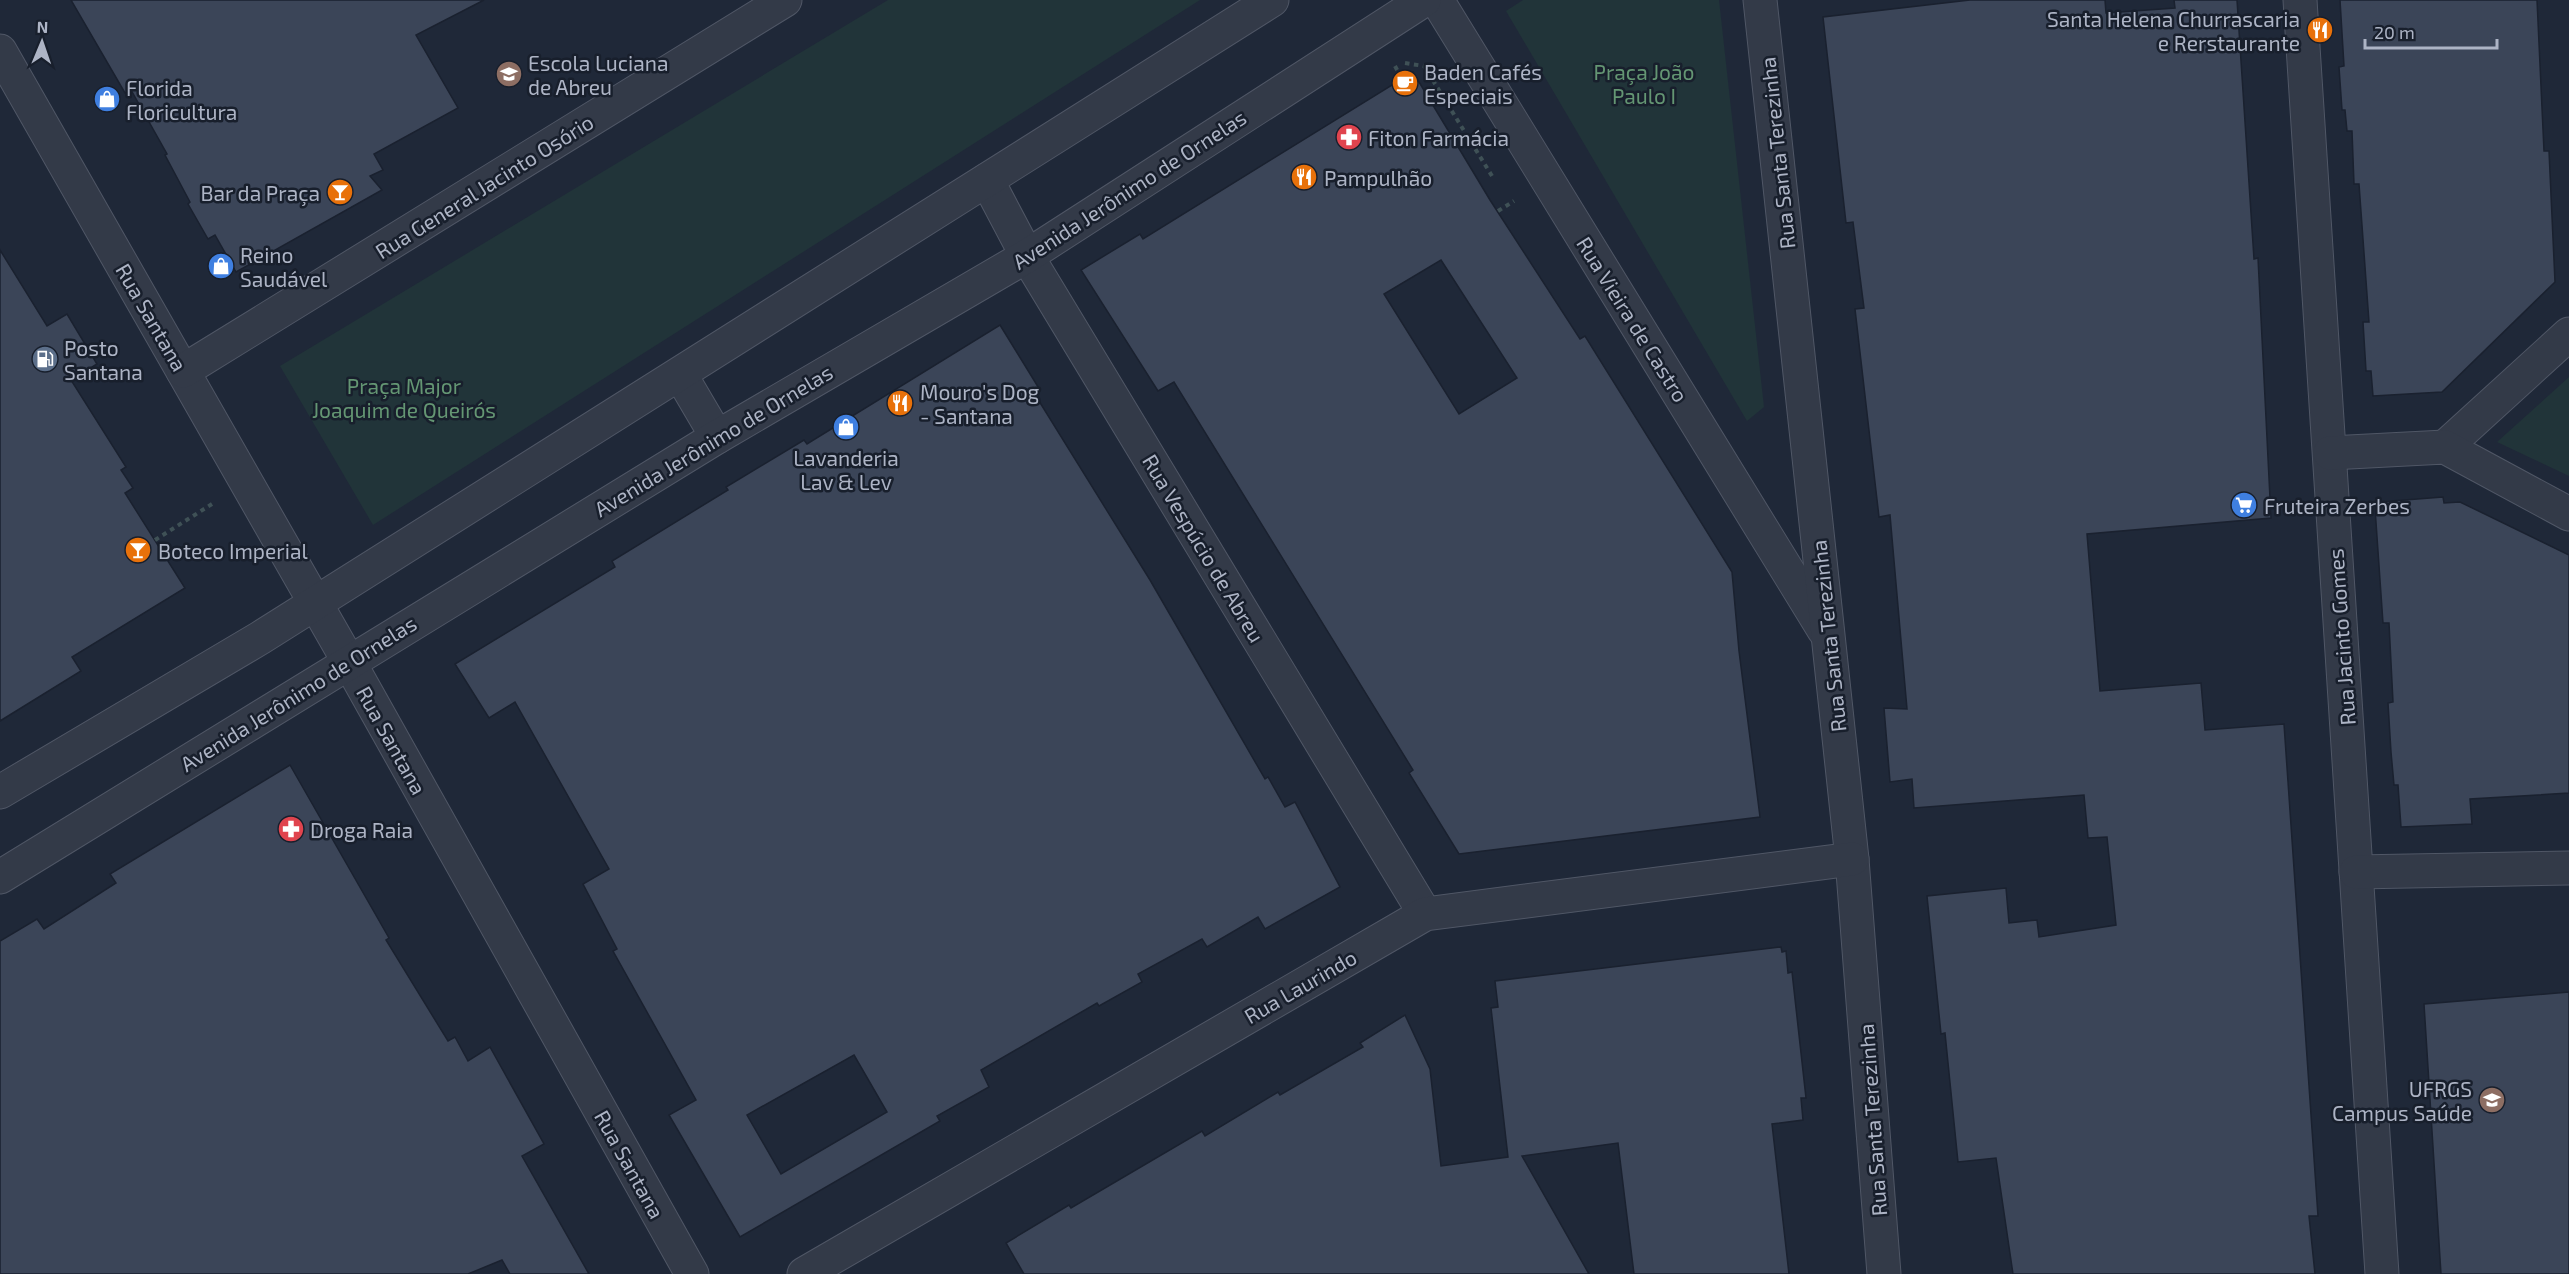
<svg xmlns="http://www.w3.org/2000/svg" width="2569" height="1274" font-family="'Exo 2',sans-serif">
	<rect width="100%" height="100%" fill="#1f2838"/>
	<g fill="#213439">
		<polygon points="888,0 1200,0 373,525 280,366"/>
		<polygon points="1523,0 1719,0 1764,407 1747,421 1506,11"/>
		<polygon points="2569,377 2569,476 2497,442"/>
	</g>
	<g fill="#3b4558" stroke="#1a212f" stroke-width="1.5" fill-rule="evenodd">
		<polygon points="71,0 484,0 416,35 458,108 374,154 383,170 370,176 382,190 236,272 215,235 208,239 188,204 190,202 165,155 167,154 131,90 125,93"/>
		<polygon points="1970,0 2105,0 2106,13 2175,8 2174,0 2237,0 2254,259 2258,258 2271,518 2087,534 2100,691 2201,683 2205,730 2284,724 2318,1216 2309,1216 2315,1274 2013,1274 1996,1158 1958,1162 1945,1033 1941,1034 1927,896 2006,888 2009,923 2037,920 2039,937 2116,925 2107,837 2088,838 2084,795 1914,808 1912,779 1890,782 1884,708 1907,709 1890,515 1879,517 1855,309 1864,308 1853,222 1846,223 1823,17"/>
		<polygon points="2340,0 2537,0 2544,151 2549,151 2555,282 2442,392 2373,396 2371,371 2366,371 2363,322 2369,322 2359,184 2354,184 2352,131 2347,131 2345,110 2342,110 2339,67 2344,66"/>
		<path d="M1413,72L1490,200L1580,339L1585,336L1732,572L1739,651L1760,817L1459,854L1409,773L1413,770L1174,382L1158,391L1081,270L1140,234L1143,239ZM1441,260L1517,378L1459,414L1384,294Z"/>
		<polygon points="0,250 47,326 67,314 97,364 71,380 126,467 121,470 133,488 125,493 185,588 72,657 81,671 0,721"/>
		<path d="M1000,325L1040,390L1034,393L1150,580L1265,779L1268,777L1285,807L1295,802L1340,887L1265,929L1258,917L1207,947L1202,939L1138,974L1142,982L1099,1006L1097,1003L981,1070L989,1087L937,1116L940,1121L740,1237L669,1115L696,1100L613,951L617,949L583,884L609,869L515,702L489,718L455,664L615,567L612,561L728,490L726,487L804,440L807,444ZM854,1055L887,1112L781,1174L747,1115Z"/>
		<polygon points="2443,497 2444,503 2460,502 2569,555 2569,793 2470,799 2472,824 2401,827 2398,785 2394,785 2391,752 2388,703 2393,702 2389,623 2383,623 2375,508 2379,507 2379,502"/>
		<polygon points="290,765 389,938 386,940 448,1041 455,1037 468,1061 490,1047 544,1144 522,1156 589,1274 510,1274 502,1260 468,1274 0,1274 0,941 37,919 44,929 116,883 110,874"/>
		<polygon points="1781,947 1782,952 1786,951 1788,973 1792,972 1806,1098 1801,1098 1803,1120 1772,1124 1789,1274 1634,1274 1618,1143 1522,1156 1589,1274 1024,1274 1006,1243 1069,1205 1071,1208 1202,1131 1205,1136 1278,1092 1280,1095 1363,1047 1360,1043 1405,1015 1430,1069 1441,1166 1508,1157 1491,1008 1498,1007 1495,981"/>
		<polygon points="2569,992 2569,1274 2441,1274 2424,1004"/>
	</g>
	<g fill="none" stroke-linecap="round" stroke-linejoin="round">
		<defs>
			<g id="minor">
				<polyline points="1437,0 1824,630"/>
				<polyline points="1760,0 1852,859 1884,1274"/>
				<polyline points="2300,0 2382,1274"/>
				<polyline points="0,51 349,662 692,1274"/>
				<polyline points="987,180 1027,256 1425,914"/>
				<polyline points="183,371 785,0"/>
				<polyline points="680,374 717,437"/>
				<polyline points="2445,447 2569,334"/>
				<polyline points="2330,453 2445,447 2569,514"/>
				<polyline points="0,792 260,638 1272,0"/>
				<polyline points="2356,872 2569,868"/>
				<polyline points="0,877 717,437 1027,256 1424,0"/>
				<polyline points="804,1274 1425,914 1852,859"/>
			</g>
		</defs>
		<use href="#minor" stroke="#505766" stroke-width="35"/>
		<g stroke="#3f5156" stroke-width="4" stroke-dasharray="4.5 4.5" stroke-linecap="butt">
			<polyline points="1405,63 1424,66 1492,176"/>
			<polyline points="1395,66 1402,79"/>
			<polyline points="1498,211 1514,201"/>
			<polyline points="155,540 212,504"/>
		</g>
		<use href="#minor" stroke="#333a48" stroke-width="33"/>
	</g>
	<defs>
		<symbol id="restaurant-disc" viewBox="-11 -11 22 22"><circle r="9.5" fill="#e8710a" stroke="#181f2c"/><path d="M-5-6h1v4h1v-4h1v4h1v-4h1v5L-1.5 .5V6h-2V.5L-5-1ZM5-6V6H3V1.5H1.5Q1.5-4 5-6Z" fill="#fff"/></symbol>
		<symbol id="school-disc" viewBox="-11 -11 22 22"><circle r="9.5" fill="#8d6e63" stroke="#181f2c"/><path d="M0-5L7-2L0 1L-7-2ZM-4 1L0 2.5L4 1V4Q0 6-4 4Z" fill="#fff"/></symbol>
		<symbol id="cafe-disc" viewBox="-11 -11 22 22"><circle r="9.5" fill="#e8710a" stroke="#181f2c"/><path d="M-5.5-4.5H6V0H3Q3 3.5 0 3.5H-2.5Q-5.5 3.5-5.5 0ZM3-3.2v2h1.7v-2ZM-6 4.5H4V6H-6Z" fill="#fff"/></symbol>
		<symbol id="shop-disc" viewBox="-11 -11 22 22"><circle r="9.5" fill="#3f7fe0" stroke="#181f2c"/><path d="M-5-2.5h2.3a2.7 3.5 0 0 1 5.4 0H5L5.5 6h-11ZM-1.5-2.5h3a1.5 2.3 0 0 0-3 0Z" fill="#fff"/></symbol>
		<symbol id="pharmacy-disc" viewBox="-11 -11 22 22"><circle r="9.5" fill="#e0444e" stroke="#181f2c"/><path d="M-2-6h4v4h4v4h-4v4h-4v-4h-4v-4h4Z" fill="#fff"/></symbol>
		<symbol id="bar-disc" viewBox="-11 -11 22 22"><circle r="9.5" fill="#e8710a" stroke="#181f2c"/><path d="M-6-5H6L.8 .8V4.5H3.5V6h-7V4.5H-.8V.8Z" fill="#fff"/></symbol>
		<symbol id="fuel-disc" viewBox="-11 -11 22 22"><circle r="9.5" fill="#5c6f8a" stroke="#181f2c"/><path d="M-5.5-6h7V0h2V4h1.3V-2.5L3-4.5l.8-.8L6-3V5H2.5V1h-1V6h-7ZM-4.2-4.7v3.2H.2V-4.7Z" fill="#fff"/></symbol>
		<symbol id="supermarket-disc" viewBox="-11 -11 22 22"><circle r="9.5" fill="#3f7fe0" stroke="#181f2c"/><path d="M-6-5.5h2.5l.6 2H6L4.5 2H-2.5L-4.4-4H-6ZM-1.5 3.2a1.3 1.3 0 1 0 .1 0ZM3 3.2a1.3 1.3 0 1 0 .1 0Z" fill="#fff"/></symbol>
		<symbol id="university-disc" viewBox="-11 -11 22 22"><circle r="9.5" fill="#8d6e63" stroke="#181f2c"/><path d="M0-5L7-2L0 1L-7-2ZM-4 1L0 2.5L4 1V4Q0 6-4 4Z" fill="#fff"/></symbol>
	</defs>
	<g fill-rule="evenodd">
		<use href="#restaurant-disc" x="2305" y="15" width="30" height="30"/>
		<use href="#school-disc" x="494" y="59" width="30" height="30"/>
		<use href="#cafe-disc" x="1390" y="68" width="30" height="30"/>
		<use href="#shop-disc" x="92" y="84" width="30" height="30"/>
		<use href="#pharmacy-disc" x="1334" y="122" width="30" height="30"/>
		<use href="#restaurant-disc" x="1289" y="162" width="30" height="30"/>
		<use href="#bar-disc" x="325" y="177" width="30" height="30"/>
		<use href="#shop-disc" x="206" y="251" width="30" height="30"/>
		<use href="#fuel-disc" x="30" y="344" width="30" height="30"/>
		<use href="#restaurant-disc" x="885" y="388" width="30" height="30"/>
		<use href="#shop-disc" x="831" y="412" width="30" height="30"/>
		<use href="#supermarket-disc" x="2229" y="490" width="30" height="30"/>
		<use href="#bar-disc" x="123" y="535" width="30" height="30"/>
		<use href="#pharmacy-disc" x="276" y="814" width="30" height="30"/>
		<use href="#university-disc" x="2477" y="1085" width="30" height="30"/>
	</g>
	<g text-anchor="middle" dominant-baseline="central" stroke-width="5" stroke-linejoin="round" paint-order="stroke">
		<g font-size="21" fill="#adb4c5" stroke="#181f2c" text-anchor="start">
			<text x="2300" y="18" text-anchor="end">Santa Helena Churrascaria<tspan x="2300" dy="24">e Rerstaurante</tspan></text>
			<text x="528" y="62">Escola Luciana<tspan x="528" dy="24">de Abreu</tspan></text>
			<text x="1424" y="71">Baden Cafés<tspan x="1424" dy="24">Especiais</tspan></text>
			<text x="126" y="87">Florida<tspan x="126" dy="24">Floricultura</tspan></text>
			<text x="1368" y="137">Fiton Farmácia</text>
			<text x="1324" y="177">Pampulhão</text>
			<text x="320" y="192" text-anchor="end">Bar da Praça</text>
			<text x="240" y="254">Reino<tspan x="240" dy="24">Saudável</tspan></text>
			<text x="64" y="347">Posto<tspan x="64" dy="24">Santana</tspan></text>
			<text x="920" y="391">Mouro's Dog<tspan x="920" dy="24">- Santana</tspan></text>
			<text x="846" y="457" text-anchor="middle">Lavanderia<tspan x="846" dy="24">Lav &amp; Lev</tspan></text>
			<text x="2264" y="505">Fruteira Zerbes</text>
			<text x="158" y="550">Boteco Imperial</text>
			<text x="310" y="829">Droga Raia</text>
			<text x="2472" y="1088" text-anchor="end">UFRGS<tspan x="2472" dy="24">Campus Saúde</tspan></text>
		</g>
		<g font-size="21" fill="#649673" stroke="#181f2c">
			<text x="1644" y="71">Praça João<tspan x="1644" dy="24">Paulo I</tspan></text>
			<text x="404" y="385">Praça Major<tspan x="404" dy="24">Joaquim de Queirós</tspan></text>
		</g>
		<g font-size="21" fill="#adb4c5" stroke="#181f2c">
			<text transform="translate(1777 153) rotate(-96)">Rua Santa Terezinha</text>
			<text transform="translate(484 186) rotate(-32)">Rua General Jacinto Osório</text>
			<text transform="translate(1129 189) rotate(-33)">Avenida Jerônimo de Ornelas</text>
			<text transform="translate(152 317) rotate(60)">Rua Santana</text>
			<text transform="translate(1633 319) rotate(58)">Rua Vieira de Castro</text>
			<text transform="translate(713 440) rotate(-31)">Avenida Jerônimo de Ornelas</text>
			<text transform="translate(1204 548) rotate(59)">Rua Vespúcio de Abreu</text>
			<text transform="translate(1828 636) rotate(-96)">Rua Santa Terezinha</text>
			<text transform="translate(2341 637) rotate(-94)">Rua Jacinto Gomes</text>
			<text transform="translate(298 693) rotate(-32)">Avenida Jerônimo de Ornelas</text>
			<text transform="translate(392 740) rotate(61)">Rua Santana</text>
			<text transform="translate(1300 986) rotate(-30)">Rua Laurindo</text>
			<text transform="translate(1872 1120) rotate(-94)">Rua Santa Terezinha</text>
			<text transform="translate(630 1164) rotate(61)">Rua Santana</text>
		</g>
	</g>
	<g transform="translate(42 42) rotate(2)" stroke="#181f2c" stroke-width="4.5" paint-order="stroke">
	<path d="M0-4.5L10 22L0 15L-10 22Z" fill="#adb4c5"/>
	<text y="-9" font-size="16" font-weight="bold" text-anchor="middle" fill="#adb4c5">N</text>
	</g>
	<path d="M2365 39v9h132v-9" fill="none" stroke="#adb4c5" stroke-width="3"/>
	<text x="2374" y="39" font-size="18" fill="#adb4c5" stroke="#181f2c" stroke-width="4.5" paint-order="stroke">20 m</text>
</svg>
